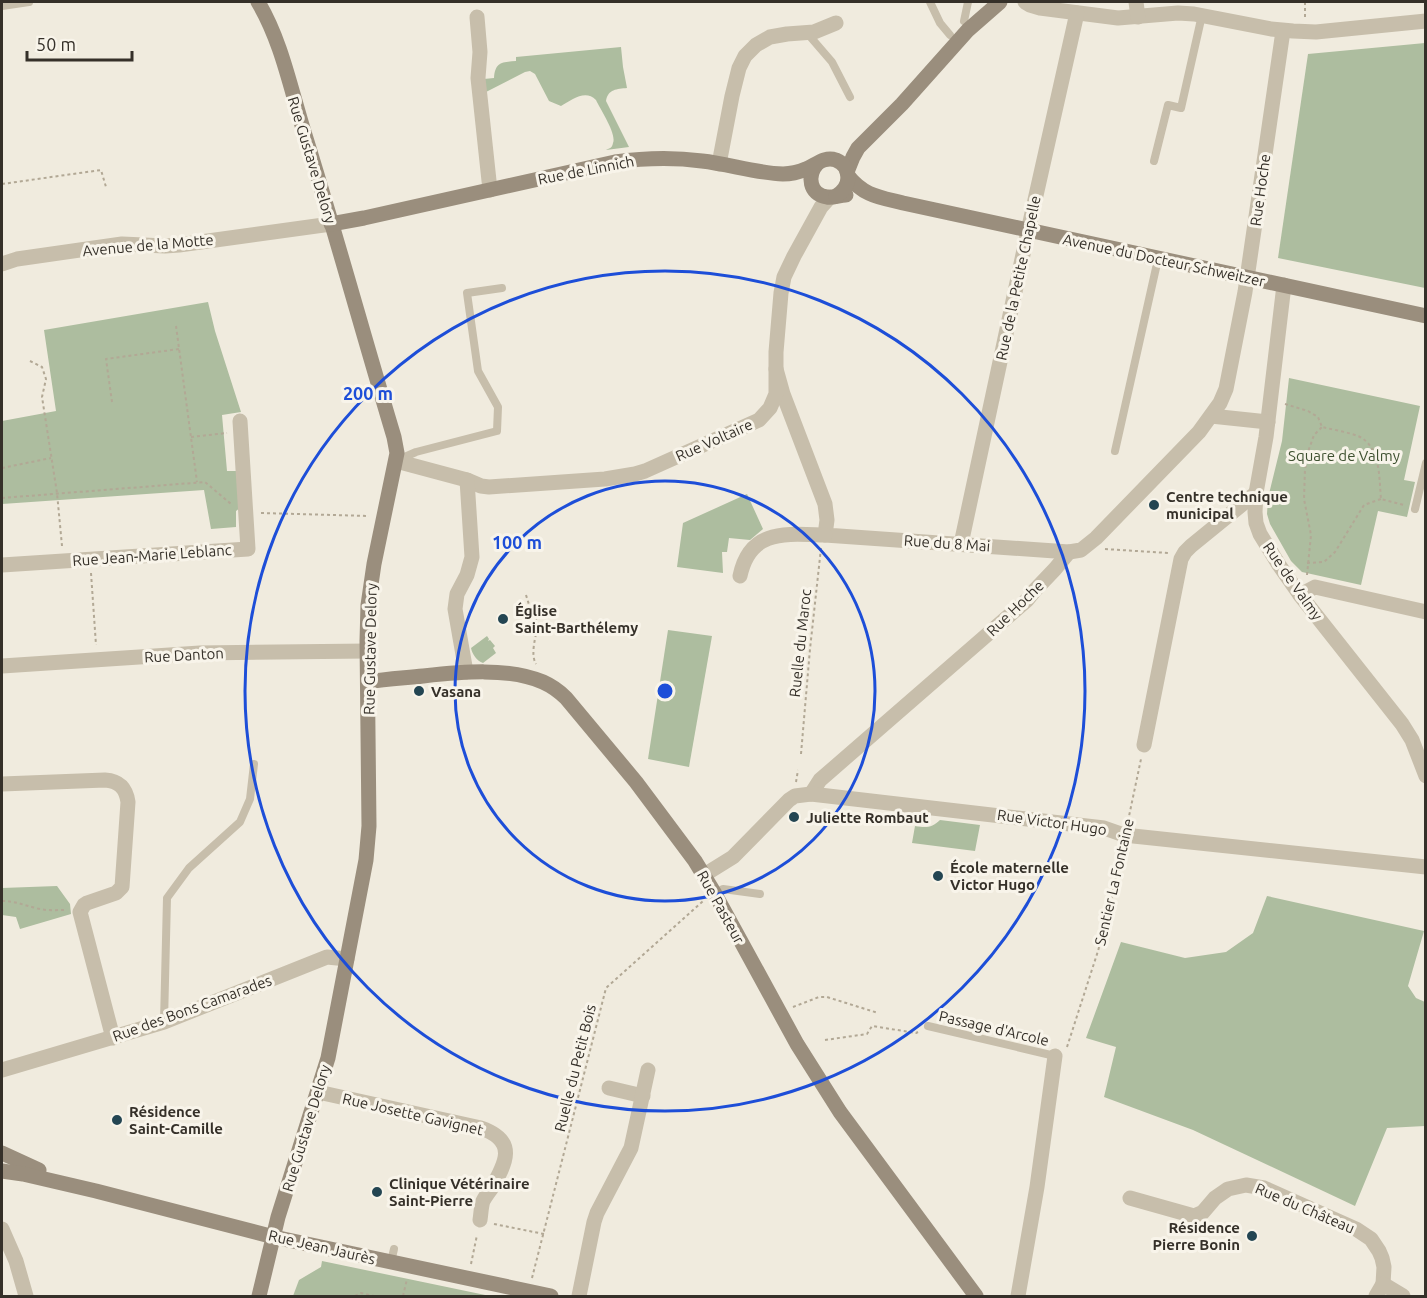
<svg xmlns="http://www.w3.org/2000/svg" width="1427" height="1298" font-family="Ubuntu,sans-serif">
	<rect width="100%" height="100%" fill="#f0ebde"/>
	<g fill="#adbd9f">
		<polygon points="1425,43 1425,288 1278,258 1308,54"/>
		<path d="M621,47L623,67L627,88C617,89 608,89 606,101L629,147L606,150C610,148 612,148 613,143C617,134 600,109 596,100C585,89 572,100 561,106L549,101L535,74L530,71L525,72L486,92L484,79L494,78C495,62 502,62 516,61V57Z"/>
		<polygon points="208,302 215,331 241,412 222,415 227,471 239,471 241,507 236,511 236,527 211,529 204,490 2,504 2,421 56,411 44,330"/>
		<polygon points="1289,378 1420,406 1404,480 1415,482 1407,517 1378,511 1361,585 1302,572 1291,561 1270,524 1267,514 1268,498 1282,441"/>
		<polygon points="747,494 763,529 750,540 729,538 727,552 722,552 723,573 677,567 683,523"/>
		<polygon points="668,630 712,636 689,767 648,759"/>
		<path d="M487,636L489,639L488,641L490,640L495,646L493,648L496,653L483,663C477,661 472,654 471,648Z"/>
		<path d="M940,820L980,825L975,851L912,843L915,826C926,828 932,828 940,820Z"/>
		<polygon points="57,886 70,904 71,914 20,929 16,917 2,915 2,888"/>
		<polygon points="1267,896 1424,931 1408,986 1416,998 1425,1002 1425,1126 1387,1128 1355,1206 1193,1130 1104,1097 1116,1047 1086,1038 1121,942 1185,958 1226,952 1253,933"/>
		<polygon points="322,1261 490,1296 293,1296 299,1280 321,1267"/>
	</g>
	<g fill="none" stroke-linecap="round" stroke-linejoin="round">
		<g stroke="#b2a895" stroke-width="2" stroke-dasharray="3 3" stroke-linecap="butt">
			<polyline points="1305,17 1305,2"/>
			<polyline points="2,184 101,170 106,187"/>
			<polyline points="176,326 197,482"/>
			<polyline points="30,361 42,367 46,379 42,397 57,493 62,546"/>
			<polyline points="112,402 106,359 179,349"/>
			<path d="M1285,404L1308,411L1318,417L1322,427C1334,430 1349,432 1360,437C1381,448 1379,479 1381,499L1404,505"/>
			<polyline points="191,437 227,433"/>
			<polyline points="2,468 51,458"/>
			<polyline points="2,498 205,482 231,504"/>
			<polyline points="261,513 369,516"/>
			<polyline points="1105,549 1168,553"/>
			<polyline points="1307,563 1324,562 1335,552 1364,505 1381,499"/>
			<polyline points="91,573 96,645"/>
			<polyline points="1307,575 1311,535 1304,499 1305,469 1309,449 1314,435 1322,427"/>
			<path d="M526,595L531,611L537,620L538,624C536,636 530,654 536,664"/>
			<polyline points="801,754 810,649 821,548"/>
			<polyline points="796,782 798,770"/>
			<polyline points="1128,821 1141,759"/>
			<path d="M2,901C15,901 23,905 36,908C45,911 56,910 66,910"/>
			<polyline points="793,1007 819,997 827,997 878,1013"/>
			<polyline points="825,1040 867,1034 872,1026 916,1033 918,1032"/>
			<polyline points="1067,1047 1098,951 1110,906 1121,850"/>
			<polyline points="494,1224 544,1234"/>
			<polyline points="471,1264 477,1235"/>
			<polyline points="532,1278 606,988 703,901"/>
			<polyline points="355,1296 361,1293 374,1296"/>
			<polyline points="403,1296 407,1279"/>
		</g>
		<g stroke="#c7beab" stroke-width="8">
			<polyline points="930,2 940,23 950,35"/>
			<polyline points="2,6 29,2"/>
			<polyline points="964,21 968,2"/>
			<polyline points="807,33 832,62 850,97"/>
			<polyline points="1154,161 1168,105 1181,108 1202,15"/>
			<polyline points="1115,451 1158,259"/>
			<polyline points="400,459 416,452 497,431 498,407 478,371 467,293 502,288"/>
			<polyline points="1415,509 1426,463"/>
			<polyline points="715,894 723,889 760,894"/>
			<polyline points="164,1022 167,898 189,868 240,822 250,799 254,764"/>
			<polyline points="928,1026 1055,1056"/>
			<polyline points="391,1262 394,1249"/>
		</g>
		<g stroke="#c7beab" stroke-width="15">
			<polyline points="1025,2 1030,5 1040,8 1118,18 1178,13 1194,14 1271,29 1293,31 1316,32 1426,21"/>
			<polyline points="1136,2 1138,17"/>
			<polyline points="477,17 480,52 478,78 490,190"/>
			<polyline points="719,164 732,96 739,68 745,56 756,45 770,37 787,34 814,32 836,23"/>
			<polyline points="2,264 17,259 122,244 165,246 179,245 331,224"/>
			<polyline points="1284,285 1266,437 1256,493 1255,512 1256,523 1260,534 1279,565 1300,595 1402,724 1412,740 1426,776"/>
			<polyline points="776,369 783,394 825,504 827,520 825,535 1069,552 1081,550 1096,538 1199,432 1220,403 1226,389 1245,292 1283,31"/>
			<polyline points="1211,416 1268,422"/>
			<polyline points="396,461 467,480 481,486 489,487 605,479 635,474 645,471 759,420 770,408 776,394 776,352 781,293 784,277 794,256 821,207 830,197"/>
			<polyline points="961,544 1028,231 1077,13"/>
			<polyline points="2,565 248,549 240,421"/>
			<path d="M740,576C750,528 787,534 825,535"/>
			<polyline points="1300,595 1315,587 1426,612"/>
			<polyline points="2,666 200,653 368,651"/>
			<polyline points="466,672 455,609 457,594 467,575 472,557 467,480"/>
			<polyline points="1144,745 1181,559 1185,552 1191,546 1256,493"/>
			<path d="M2,784L105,780C119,781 126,788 128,802L122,887L116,893L87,903L84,905L80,912L113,1038"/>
			<polyline points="811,794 820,780 1027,600 1035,590 1055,569 1069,552"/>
			<polyline points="704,875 733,857 789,800 795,796 811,794 1104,828 1124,835 1426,867"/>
			<polyline points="2,1070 164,1022 327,957 347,959"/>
			<polyline points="609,1088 643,1096"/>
			<path d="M318,1092L481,1128C518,1141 506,1163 491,1189C488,1193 485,1197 483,1201C481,1207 481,1214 480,1220"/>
			<polyline points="1130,1198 1194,1216 1203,1212 1215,1198 1228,1189 1246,1185 1264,1188 1356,1229 1371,1239 1379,1251 1382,1258 1384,1267 1383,1284"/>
			<polyline points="2,1229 16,1261 26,1296"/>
			<polyline points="579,1296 594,1222 597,1213 631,1148 648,1070"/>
			<polyline points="1018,1296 1037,1187 1055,1056"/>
			<polyline points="1376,1296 1383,1284 1403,1296"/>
		</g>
		<g stroke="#9a8e7d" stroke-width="15">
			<path d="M258,2C282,42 291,91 305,135C336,235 364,337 394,437L397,453L374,564L368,605L367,641L369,826L366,860L328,1058L278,1217L259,1296"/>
			<path d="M817,164C807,175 809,195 827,197C833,198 840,195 846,195"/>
			<polyline points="847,172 853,157 858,148 902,104 968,30 1000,2"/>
			<path d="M848,176C864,196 879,197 903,203L1426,316"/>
			<path d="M331,224L364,218L615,162C644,158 672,157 702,161C729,164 756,173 783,174C791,174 799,172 806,169C816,165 824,156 836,160C853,167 851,188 836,196"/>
			<path d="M368,682C386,679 405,678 423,676C461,672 508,667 543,682C552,686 559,691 566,698L636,782L695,861L715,894L797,1044L840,1112L976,1296"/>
			<polyline points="2,1153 39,1170"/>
			<polyline points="2,1171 23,1174 96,1191 274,1237 551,1296"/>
		</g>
	</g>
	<g fill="none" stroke="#1d4ed8" stroke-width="3">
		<circle cx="665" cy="691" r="210"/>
		<circle cx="665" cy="691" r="420"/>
	</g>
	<g fill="#234552" stroke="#f8f4ea" stroke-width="2">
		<circle cx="1154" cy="505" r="6"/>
		<circle cx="503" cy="619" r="6"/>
		<circle cx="419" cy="691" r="6"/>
		<circle cx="794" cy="817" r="6"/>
		<circle cx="938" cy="876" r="6"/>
		<circle cx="117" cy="1120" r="6"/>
		<circle cx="377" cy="1192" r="6"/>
		<circle cx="1252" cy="1236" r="6"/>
	</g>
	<g text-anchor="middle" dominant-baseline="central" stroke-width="6" stroke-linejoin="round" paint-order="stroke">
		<g font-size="15" fill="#353029" stroke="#f8f4ea">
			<text transform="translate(312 160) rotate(73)">Rue Gustave Delory</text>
			<text transform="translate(586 170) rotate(-11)">Rue de Linnich</text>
			<text transform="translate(1260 190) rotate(-82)">Rue Hoche</text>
			<text transform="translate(148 245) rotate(-5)">Avenue de la Motte</text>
			<text transform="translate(1164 260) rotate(12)">Avenue du Docteur Schweitzer</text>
			<text transform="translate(1018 278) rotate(-78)">Rue de la Petite Chapelle</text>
			<text transform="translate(714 440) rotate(-24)">Rue Voltaire</text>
			<text transform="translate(947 543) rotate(4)">Rue du 8 Mai</text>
			<text transform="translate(152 555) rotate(-4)">Rue Jean-Marie Leblanc</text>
			<text transform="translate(1293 581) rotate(55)">Rue de Valmy</text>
			<text transform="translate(1015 608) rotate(-44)">Rue Hoche</text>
			<text transform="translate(800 643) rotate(-84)">Ruelle du Maroc</text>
			<text transform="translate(370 649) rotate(-89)">Rue Gustave Delory</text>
			<text transform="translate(184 655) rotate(-3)">Rue Danton</text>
			<text transform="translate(1052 822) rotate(8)">Rue Victor Hugo</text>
			<text transform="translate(1114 882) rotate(-77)">Sentier La Fontaine</text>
			<text transform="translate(721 907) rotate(61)">Rue Pasteur</text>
			<text transform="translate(192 1008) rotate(-20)">Rue des Bons Camarades</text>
			<text transform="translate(994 1028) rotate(13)">Passage d'Arcole</text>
			<text transform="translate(575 1068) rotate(-76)">Ruelle du Petit Bois</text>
			<text transform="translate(413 1114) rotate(13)">Rue Josette Gavignet</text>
			<text transform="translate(306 1128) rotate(-73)">Rue Gustave Delory</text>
			<text transform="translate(1305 1208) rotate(23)">Rue du Château</text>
			<text transform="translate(322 1247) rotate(13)">Rue Jean Jaurès</text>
		</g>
		<g font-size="15" fill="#3e5130" stroke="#f8f4ea">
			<text x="1344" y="455">Square de Valmy</text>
		</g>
		<g font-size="15" font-weight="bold" fill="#353029" stroke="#f8f4ea" text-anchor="start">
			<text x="1166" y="496">Centre technique<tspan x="1166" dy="17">municipal</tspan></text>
			<text x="515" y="610">Église<tspan x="515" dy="17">Saint-Barthélemy</tspan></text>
			<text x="431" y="691">Vasana</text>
			<text x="806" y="817">Juliette Rombaut</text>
			<text x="950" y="867">École maternelle<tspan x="950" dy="17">Victor Hugo</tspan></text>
			<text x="129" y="1111">Résidence<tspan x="129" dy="17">Saint-Camille</tspan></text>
			<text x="389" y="1183">Clinique Vétérinaire<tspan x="389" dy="17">Saint-Pierre</tspan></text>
			<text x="1240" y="1227" text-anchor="end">Résidence<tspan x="1240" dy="17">Pierre Bonin</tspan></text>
		</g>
	</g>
	<circle cx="665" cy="691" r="9" fill="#1d4ed8" stroke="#f8f4ea" stroke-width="3"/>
	<g font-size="18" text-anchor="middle" font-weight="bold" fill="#1d4ed8" stroke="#f8f4ea" stroke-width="6" stroke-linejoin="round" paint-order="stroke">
		<text x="368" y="400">200 m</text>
		<text x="517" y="549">100 m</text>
	</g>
	<rect width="1427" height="1298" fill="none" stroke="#353029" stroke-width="6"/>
	<path d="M27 51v9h105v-9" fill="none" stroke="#353029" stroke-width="3"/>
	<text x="36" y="51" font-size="18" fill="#353029" stroke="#f8f4ea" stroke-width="4.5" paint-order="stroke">50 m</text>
</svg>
